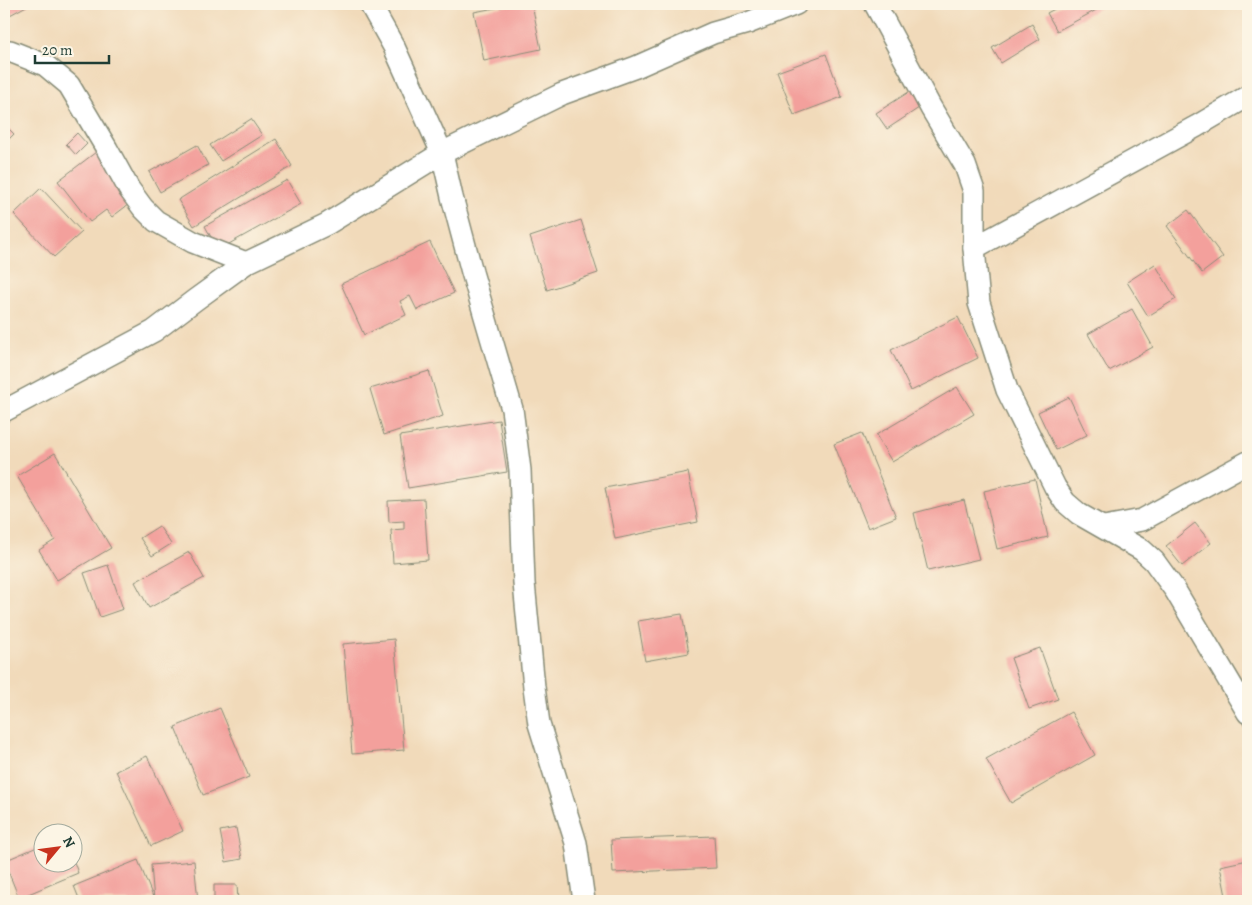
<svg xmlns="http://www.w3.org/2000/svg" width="1252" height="905" font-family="Alegreya,serif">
	<rect width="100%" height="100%" fill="#fcf5e5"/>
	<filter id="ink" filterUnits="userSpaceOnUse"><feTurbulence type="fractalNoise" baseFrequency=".02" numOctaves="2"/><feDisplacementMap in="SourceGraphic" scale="10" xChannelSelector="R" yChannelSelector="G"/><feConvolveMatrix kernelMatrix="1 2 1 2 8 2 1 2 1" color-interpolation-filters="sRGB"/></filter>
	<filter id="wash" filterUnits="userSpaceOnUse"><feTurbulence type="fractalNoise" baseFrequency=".0096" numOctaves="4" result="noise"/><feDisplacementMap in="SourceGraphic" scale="20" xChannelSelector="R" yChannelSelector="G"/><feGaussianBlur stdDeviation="1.12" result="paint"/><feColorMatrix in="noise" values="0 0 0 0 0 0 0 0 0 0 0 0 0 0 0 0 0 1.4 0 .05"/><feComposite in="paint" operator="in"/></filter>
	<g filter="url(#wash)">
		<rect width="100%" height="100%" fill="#f1daba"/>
		<g id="blocks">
			<g fill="#f3a09c">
				<polygon points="4,4 30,4 10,15 4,9"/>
				<polygon points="516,4 532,4 541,49 484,61 474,12"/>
				<polygon points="1064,4 1098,4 1100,8 1057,31 1047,13"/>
				<polygon points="1032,24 1040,39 1001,63 992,48"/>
				<polygon points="826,54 842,97 794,115 777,72"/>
				<polygon points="915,88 925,104 887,129 876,113"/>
				<polygon points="251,119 262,135 221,161 210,145"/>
				<polygon points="4,124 14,134 5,143 4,141"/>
				<polygon points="77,133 87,144 76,155 66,144"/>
				<polygon points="276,139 292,166 194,226 178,200"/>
				<polygon points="197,145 208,165 160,192 149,172"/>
				<polygon points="96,152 133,201 112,217 106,210 90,222 58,181"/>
				<polygon points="287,180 301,204 218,250 205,226"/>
				<polygon points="41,188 82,232 54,257 14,214"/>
				<polygon points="1188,210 1223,257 1202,273 1167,226"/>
				<polygon points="581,220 598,273 547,290 530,237"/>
				<polygon points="430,242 454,293 417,310 410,296 400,301 406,315 364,335 341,284"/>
				<polygon points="1155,264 1176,299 1148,316 1127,282"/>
				<polygon points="1132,309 1153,347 1109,371 1088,334"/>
				<polygon points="958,317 978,358 911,391 891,350"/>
				<polygon points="429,371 443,416 384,435 370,389"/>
				<polygon points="957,387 974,414 892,462 876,435"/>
				<polygon points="1069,397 1087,435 1056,450 1038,412"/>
				<polygon points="499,420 507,472 408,488 400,436"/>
				<polygon points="862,433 896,517 868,528 834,444"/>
				<polygon points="55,453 111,548 57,580 39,550 55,540 17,476"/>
				<polygon points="688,472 698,522 615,539 605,488"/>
				<polygon points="1035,479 1048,537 997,549 984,491"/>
				<polygon points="424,499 428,560 393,563 391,530 404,529 404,521 389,522 388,501"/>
				<polygon points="964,500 979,559 928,571 914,513"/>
				<polygon points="1195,523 1211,543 1182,566 1166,546"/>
				<polygon points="159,526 171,544 152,556 140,538"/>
				<polygon points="189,552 204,578 149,608 135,582"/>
				<polygon points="108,565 123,609 100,617 84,573"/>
				<polygon points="682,614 689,653 645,661 638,621"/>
				<polygon points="394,639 404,750 352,754 343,644"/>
				<polygon points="1040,648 1058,699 1029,709 1011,658"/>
				<polygon points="220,708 249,777 203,795 175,727"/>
				<polygon points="1071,712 1095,755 1011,803 986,759"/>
				<polygon points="147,756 183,831 151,846 116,771"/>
				<polygon points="236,828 242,859 226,862 220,831"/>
				<polygon points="714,836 716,868 613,873 611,840"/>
				<polygon points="42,845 42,862 74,862 78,873 19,898 4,861"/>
				<polygon points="138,860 153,897 143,901 80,901 74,886"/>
				<polygon points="1248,860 1248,901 1227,901 1220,866"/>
				<polygon points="194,861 198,901 154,901 151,865"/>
				<polygon points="214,885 237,885 238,901 214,901"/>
			</g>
		</g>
	</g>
	<g filter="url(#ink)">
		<use href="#blocks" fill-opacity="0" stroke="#888c77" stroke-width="1"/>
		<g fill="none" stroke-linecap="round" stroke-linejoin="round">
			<defs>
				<g id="street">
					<polyline points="370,4 394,47 442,153 452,197 472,272 512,409 520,470 524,583 534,687 539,724 576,843 584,901"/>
					<polyline points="875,4 931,108 965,165 974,191 974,248 979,303 1007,390 1055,487 1065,502 1079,514 1142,550 1154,561 1175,590 1248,713"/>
					<polyline points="4,51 10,51 45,65 69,85 107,149 129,189 143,208 156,221 193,242 246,263"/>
					<polyline points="974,248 1197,126 1248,96"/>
					<polyline points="4,411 154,331 195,300 246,263 327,224 442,153 562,94 636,67 713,33 748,23 796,4"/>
					<polyline points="1104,527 1142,520 1248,462"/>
				</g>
			</defs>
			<use href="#street" stroke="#888c77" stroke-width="24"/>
			<use href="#street" stroke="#fff" stroke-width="21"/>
		</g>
	</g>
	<rect width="1252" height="905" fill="none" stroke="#fcf5e5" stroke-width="20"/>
	<g transform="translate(58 848) rotate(61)"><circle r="24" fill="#fcf5e5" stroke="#a4ab9e"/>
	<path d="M0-4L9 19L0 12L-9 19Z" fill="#c8321e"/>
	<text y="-8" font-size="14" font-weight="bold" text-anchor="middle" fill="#1f3d34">N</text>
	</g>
	<path d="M35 55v8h74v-8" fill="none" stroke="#1f3d34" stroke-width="2.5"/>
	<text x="42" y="55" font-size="15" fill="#1f3d34" stroke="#fcf5e5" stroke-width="4" paint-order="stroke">20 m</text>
</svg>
